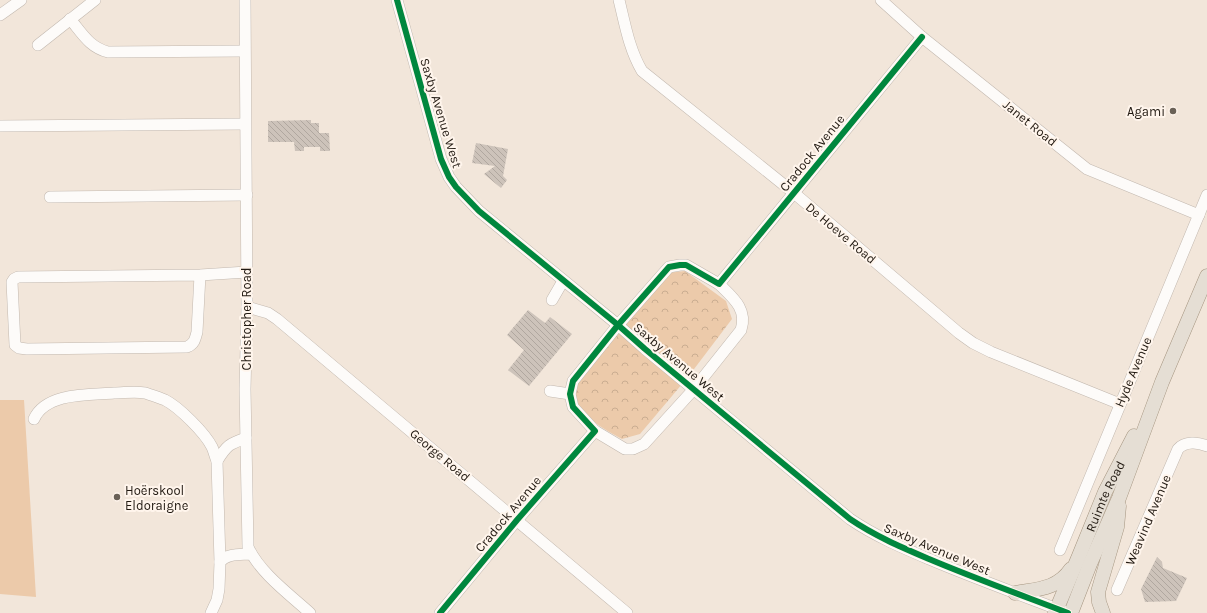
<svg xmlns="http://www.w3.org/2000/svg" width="1207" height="613" font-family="Karla,sans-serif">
	<defs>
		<pattern id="park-crowns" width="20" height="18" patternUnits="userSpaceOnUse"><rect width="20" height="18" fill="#eccaaa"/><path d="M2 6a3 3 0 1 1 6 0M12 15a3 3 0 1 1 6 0" fill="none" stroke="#caad91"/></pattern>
		<pattern id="building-back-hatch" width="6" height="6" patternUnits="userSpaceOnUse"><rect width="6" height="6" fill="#cdc3ba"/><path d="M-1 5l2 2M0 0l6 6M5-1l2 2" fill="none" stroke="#b0a79f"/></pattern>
	</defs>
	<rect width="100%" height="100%" fill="#f2e6da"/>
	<path fill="url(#park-crowns)" d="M685,271L726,301L732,319L688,377L640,434L622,439C606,430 574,414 574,392C574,388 575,384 576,380L667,273Z"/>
	<polygon fill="#eccaaa" points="0,400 24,400 36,597 0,594"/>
	<g fill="url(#building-back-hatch)">
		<polygon points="311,120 311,123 319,123 319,133 329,133 330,151 320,151 320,147 304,147 304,151 295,151 294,142 268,142 268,121"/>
		<polygon points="476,143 508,149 503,176 507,180 501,188 484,174 495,166 472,163"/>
		<polygon points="528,310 545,323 550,317 572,334 529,386 508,370 524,350 507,335"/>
		<polygon points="1157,557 1162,562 1163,568 1187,578 1176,601 1145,602 1141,589"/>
	</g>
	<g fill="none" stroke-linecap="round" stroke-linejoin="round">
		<defs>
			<g id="minor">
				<path d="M245,0L247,307L245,389L248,547C260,573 289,594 310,613"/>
				<path d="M397,0L441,159L449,177L456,187L479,211L618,325L645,349L850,519C875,536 901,547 929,559C974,578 1021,595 1068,613"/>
				<path d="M619,0C625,24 629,49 642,71L794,193L959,333L973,343L991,352L1120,404"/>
				<polyline points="881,0 922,37 1087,169 1199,215"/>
				<polyline points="0,15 21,0"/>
				<path d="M70,19C82,33 89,47 108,52L244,51"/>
				<polyline points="38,45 95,0"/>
				<polyline points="0,126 245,124"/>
				<polyline points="50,197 247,195"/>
				<path d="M200,275L197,332C195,340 194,344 187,347L27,349L19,348L15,345L12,282L14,279L18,277L200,275L247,272"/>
				<polyline points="552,300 563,281"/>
				<polyline points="247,307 268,313 277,319 627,613"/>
				<polyline points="550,391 570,394"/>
				<path d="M34,419C46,392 90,395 114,393C124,393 135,391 145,393C151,395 158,397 165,400C179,407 205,433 212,447C214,451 215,457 217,461L220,562"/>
				<path d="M595,431L625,449H633L644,444L694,389L741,330C748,309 732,297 719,284"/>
				<path d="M217,461C227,445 229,444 246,438"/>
				<polyline points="1060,550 1207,195"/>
				<path d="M1117,590L1178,449C1185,441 1198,442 1207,446"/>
				<path d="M211,613L217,600L219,589L220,562C227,553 241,555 251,554"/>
				<polyline points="440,613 517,520 595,431 573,407 570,394 573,381 618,325 669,267 680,265 686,265 719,284 922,37"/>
			</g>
			<g id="major">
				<path d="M1015,593C1036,589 1057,590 1071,569"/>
				<path id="s1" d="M1055,613L1079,556L1105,492L1134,436"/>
				<polyline points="1071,613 1090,564 1119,498 1162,382 1207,276"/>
				<polyline points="1103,613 1099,602 1098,592 1117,527 1119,506"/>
			</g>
		</defs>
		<use href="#minor" stroke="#c2b8af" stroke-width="12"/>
		<use href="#major" stroke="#a4947f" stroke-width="15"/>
		<use href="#minor" stroke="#fdfbf9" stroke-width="11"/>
		<use href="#major" stroke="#e5ded4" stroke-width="14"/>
		<defs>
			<g id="cycleway">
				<path d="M397,0L441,159L449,177L456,187L479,211L618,325L645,349L850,519C875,536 901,547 929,559C974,578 1021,595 1068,613"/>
				<polyline points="440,613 517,520 595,431 573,407 570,394 573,381 618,325 669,267 680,265 686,265 719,284 922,37"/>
			</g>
		</defs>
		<use href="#cycleway" stroke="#fff5ec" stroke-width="8"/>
		<use href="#cycleway" stroke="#00873e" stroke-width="6"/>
	</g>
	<g fill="#6a6157" stroke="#fff5ec" stroke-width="1.5">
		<circle cx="1173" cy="111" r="4"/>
		<circle cx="117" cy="497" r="4"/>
	</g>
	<g text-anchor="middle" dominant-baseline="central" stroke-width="4" stroke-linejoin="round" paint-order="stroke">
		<g font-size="13" fill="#211911" stroke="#fff5ec" text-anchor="end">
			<text x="1165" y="111">Agami</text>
			<text x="125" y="490" text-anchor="start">Hoërskool<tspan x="125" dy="15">Eldoraigne</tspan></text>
		</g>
		<g font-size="13" fill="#211911" stroke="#fff5ec">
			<text transform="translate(441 113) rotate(73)">Saxby Avenue West</text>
			<text transform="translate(1030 123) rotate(39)">Janet Road</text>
			<text transform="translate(812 153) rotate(-51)">Cradock Avenue</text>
			<text transform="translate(841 233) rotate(40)">De Hoeve Road</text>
			<text transform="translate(246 319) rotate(-90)">Christopher Road</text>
			<text transform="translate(679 362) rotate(40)">Saxby Avenue West</text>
			<text transform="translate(1133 372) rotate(-67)">Hyde Avenue</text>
			<text transform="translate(440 455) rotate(40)">George Road</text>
			<text stroke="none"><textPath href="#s1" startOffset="127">Ruimte Road</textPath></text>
			<text transform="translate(508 514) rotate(-50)">Cradock Avenue</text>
			<text transform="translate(1148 520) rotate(-67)">Weavind Avenue</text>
			<text transform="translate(937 549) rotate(23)">Saxby Avenue West</text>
		</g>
	</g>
</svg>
